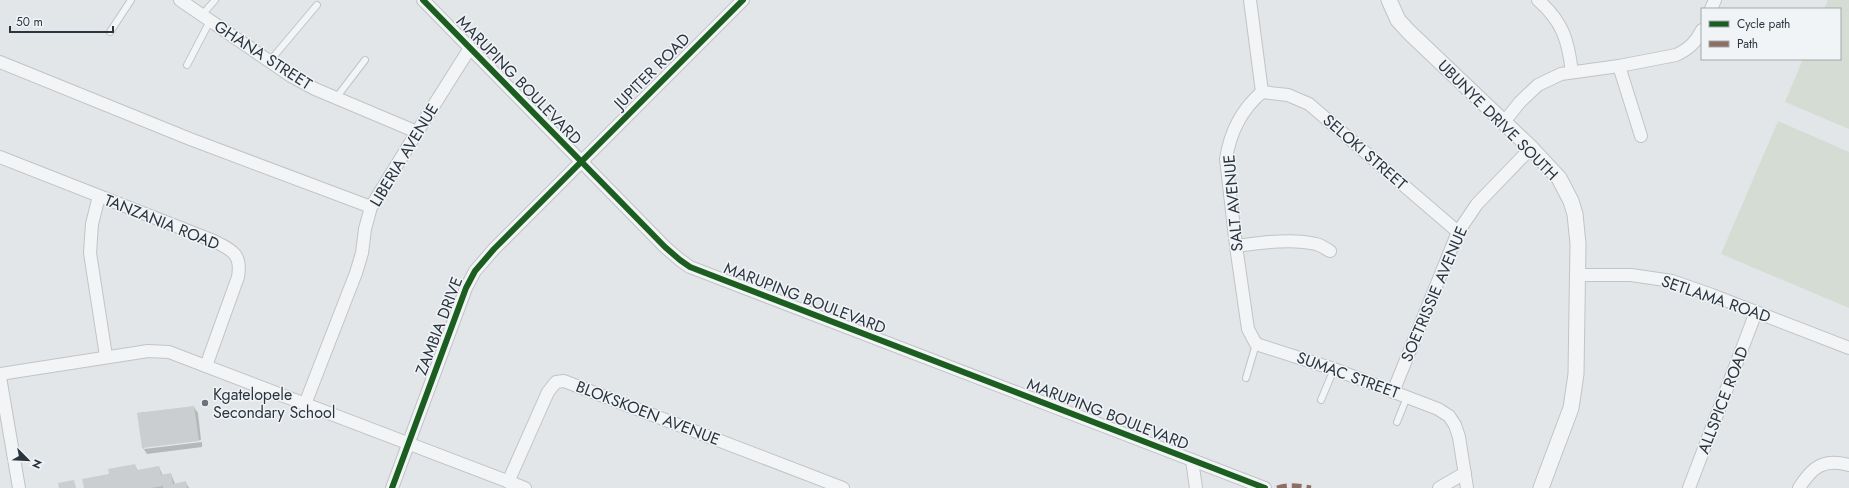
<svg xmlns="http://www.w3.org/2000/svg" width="1849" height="488" font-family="Jost,sans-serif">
	<rect width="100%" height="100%" fill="#e3e6e8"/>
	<g fill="#d5dcd4">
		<polygon points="1828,0 1849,0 1849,129 1785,102 1803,59 1840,59 1840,9 1824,9"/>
		<polygon points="1778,121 1849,152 1849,308 1721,254"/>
	</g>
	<g fill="#0003">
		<polygon points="194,407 198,413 201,440 144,447 144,449 202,442 202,447 147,454 143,448 138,413"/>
		<polygon points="135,465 138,471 159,467 163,476 171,474 175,484 186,483 189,488 85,488 110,475"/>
	</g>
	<g fill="#cbced0">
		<polygon points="194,406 199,441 142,448 137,413"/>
		<polygon points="135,464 137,470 159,466 161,475 171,473 173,484 186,481 187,488 163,488 163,486 151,488 84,488 82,479 109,474 108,469"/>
		<polygon points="74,480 76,488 59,488 58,483"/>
	</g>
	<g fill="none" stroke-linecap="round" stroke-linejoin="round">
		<defs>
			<g id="service">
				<polyline points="202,15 215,0"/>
				<polyline points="110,32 131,0"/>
				<polyline points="269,62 317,5"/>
				<polyline points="187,65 210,21"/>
				<polyline points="336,98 365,60"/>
				<polyline points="1246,378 1256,344"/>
				<polyline points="1321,400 1334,369"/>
				<polyline points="1397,422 1407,397"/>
			</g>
			<g id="minor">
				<polyline points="180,0 291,76 315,89 417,132"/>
				<polyline points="423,0 665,247 680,260 690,267 1265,488"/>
				<polyline points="1250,0 1262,92"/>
				<path d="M1538,0C1563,22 1568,40 1572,72"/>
				<polyline points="1711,9 1715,0"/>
				<polyline points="0,62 190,139 371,207"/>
				<polyline points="1619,66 1641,136"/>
				<path d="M1262,92C1242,109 1230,133 1226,159L1236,246L1248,329L1256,344L1334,369L1438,409L1449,416L1455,425L1459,437L1467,488"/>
				<polyline points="1262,92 1288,95 1309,104 1458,232"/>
				<path d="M1504,122L1520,102L1538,85L1561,74L1619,66L1676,55C1689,49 1696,42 1702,30"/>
				<path d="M0,157L214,241C232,250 242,254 238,277L206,366"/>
				<polyline points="99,196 92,224 90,253 106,356"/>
				<path d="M1236,246C1259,243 1292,238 1316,244C1321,245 1326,249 1330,251"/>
				<polyline points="1579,275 1631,275 1672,281 1712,295 1849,348"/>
				<polyline points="0,374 148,351 169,352 525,488"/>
				<polyline points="0,377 19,488"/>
				<polyline points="1393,392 1458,232 1477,204 1531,148"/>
				<polyline points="305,404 356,273 362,253 365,229 371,207 417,132 470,48"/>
				<polyline points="1192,460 1196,488"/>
				<polyline points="508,482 548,392 556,382 564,381 843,488"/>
				<polyline points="392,488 466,288 475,271 494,249 743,0"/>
				<polyline points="1439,488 1465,473"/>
				<polyline points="1689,488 1756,312"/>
				<path d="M1799,488C1812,467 1824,458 1849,465"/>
			</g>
			<polyline id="tertiary" points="1389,0 1398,20 1409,32 1531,148 1559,178 1571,201 1575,214 1578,244 1576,374 1571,408 1541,488"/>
		</defs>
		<use href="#service" stroke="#c1c4c6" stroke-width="8"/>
		<use href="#minor" stroke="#c1c4c6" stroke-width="14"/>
		<use href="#tertiary" stroke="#c1c4c6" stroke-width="17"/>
		<use href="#service" stroke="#f2f4f5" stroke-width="6"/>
		<use href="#minor" stroke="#f2f4f5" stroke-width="12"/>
		<use href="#tertiary" stroke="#f2f4f5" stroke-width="15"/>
		<path stroke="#8d6e63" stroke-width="5" stroke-dasharray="10 5" stroke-linecap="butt" d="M1277,488C1289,484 1299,486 1311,488"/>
		<defs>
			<g id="cycleway">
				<polyline points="423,0 665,247 680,260 690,267 1265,488"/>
				<polyline points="392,488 466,288 475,271 494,249 743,0"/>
			</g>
		</defs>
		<use href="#cycleway" stroke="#f1f4f7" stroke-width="8"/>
		<use href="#cycleway" stroke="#1b5e20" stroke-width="6"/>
	</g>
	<circle fill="#6b737b" stroke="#f1f4f7" stroke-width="1.5" cx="205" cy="403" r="4"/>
	<g text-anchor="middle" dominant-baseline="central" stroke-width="3" stroke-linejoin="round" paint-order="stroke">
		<g font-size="16" fill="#2b3540" stroke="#f1f4f7">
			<text transform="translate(263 55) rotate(33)">GHANA STREET</text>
			<text transform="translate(652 71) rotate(-45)">JUPITER ROAD</text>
			<text transform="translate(519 80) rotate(46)">MARUPING BOULEVARD</text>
			<text transform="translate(1498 120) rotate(45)">UBUNYE DRIVE SOUTH</text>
			<text transform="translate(1365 152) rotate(41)">SELOKI STREET</text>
			<text transform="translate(404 155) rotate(-59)">LIBERIA AVENUE</text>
			<text transform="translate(1233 203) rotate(-95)">SALT AVENUE</text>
			<text transform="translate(162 222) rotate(22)">TANZANIA ROAD</text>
			<text transform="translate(1434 294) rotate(-67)">SOETRISSIE AVENUE</text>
			<text transform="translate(805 298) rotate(21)">MARUPING BOULEVARD</text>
			<text transform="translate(1716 299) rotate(19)">SETLAMA ROAD</text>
			<text transform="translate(439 326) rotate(-69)">ZAMBIA DRIVE</text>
			<text transform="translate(1348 375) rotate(20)">SUMAC STREET</text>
			<text transform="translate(1723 400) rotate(-69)">ALLSPICE ROAD</text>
			<text transform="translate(648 413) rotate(21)">BLOKSKOEN AVENUE</text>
			<text transform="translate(1108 414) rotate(21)">MARUPING BOULEVARD</text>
		</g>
		<g font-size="16" fill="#2b3540" stroke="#f1f4f7" text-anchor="start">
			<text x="213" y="394">Kgatelopele<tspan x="213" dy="18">Secondary School</tspan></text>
		</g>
	</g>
	<rect x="1701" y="8" width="140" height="52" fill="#f1f4f7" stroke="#a2a8ae"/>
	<rect x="1709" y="21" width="20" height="6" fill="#1b5e20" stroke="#a2a8ae"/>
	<text x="1737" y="28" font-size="12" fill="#2b3540">Cycle path</text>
	<rect x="1709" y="41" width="20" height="6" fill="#8d6e63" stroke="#a2a8ae"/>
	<text x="1737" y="48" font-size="12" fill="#2b3540">Path</text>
	<g transform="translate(28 460) rotate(114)" stroke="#f1f4f7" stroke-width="3" paint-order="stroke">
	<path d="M0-3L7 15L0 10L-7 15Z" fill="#2b3540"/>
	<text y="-6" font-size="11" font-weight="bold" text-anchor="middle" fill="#2b3540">N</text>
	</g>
	<path d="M10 26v6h103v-6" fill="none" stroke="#2b3540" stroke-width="2"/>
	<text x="16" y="26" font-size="12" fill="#2b3540" stroke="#f1f4f7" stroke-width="3" paint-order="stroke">50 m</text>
</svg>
